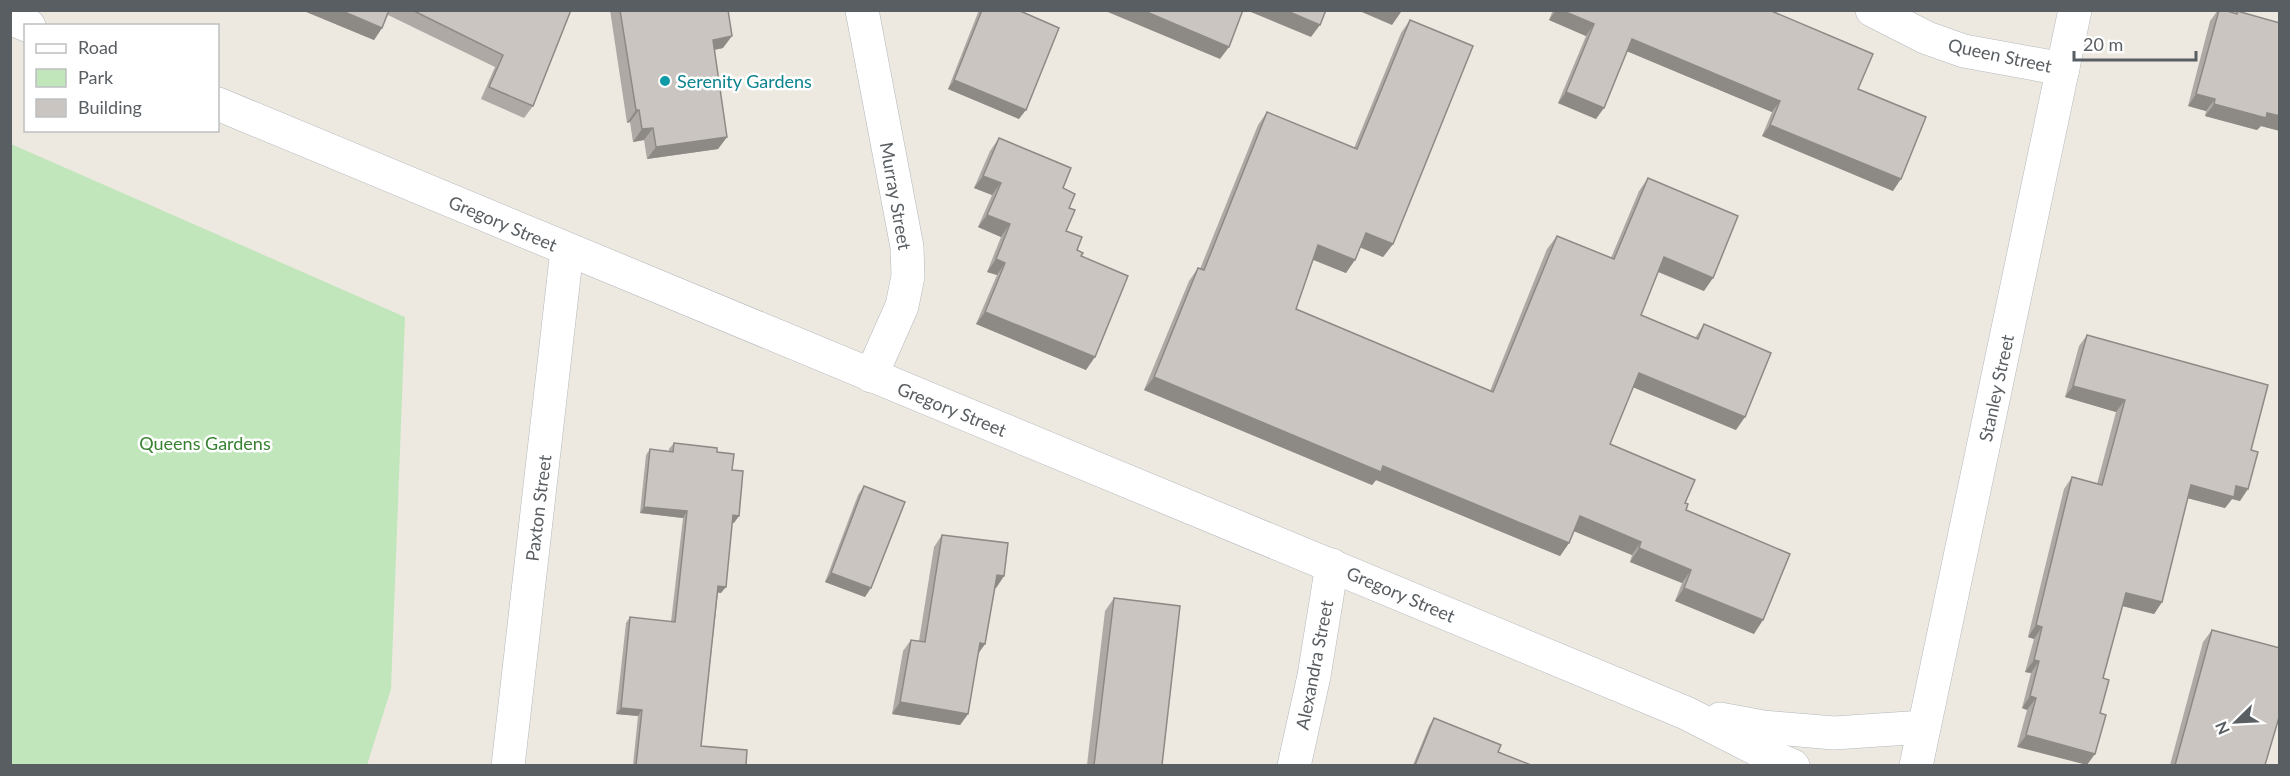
<svg xmlns="http://www.w3.org/2000/svg" width="2290" height="776" font-family="Lato,sans-serif">
	<rect width="100%" height="100%" fill="#ede9e0"/>
	<polygon fill="#c1e6bb" points="11,144 405,317 391,689 367,765 11,765"/>
	<g fill="none" stroke-linecap="round" stroke-linejoin="round">
		<defs>
			<g id="minor">
				<polyline points="862,10 907,247 908,276 902,306 871,376"/>
				<polyline points="1872,10 1927,38 1964,51 2063,69"/>
				<polyline points="10,18 29,26"/>
				<polyline points="218,104 1686,713 1772,757 1793,766"/>
				<polyline points="1720,719 1763,727 1834,733 1924,727"/>
				<polyline points="508,766 567,250"/>
				<polyline points="1294,766 1314,676 1332,565"/>
			</g>
			<polyline id="secondary" points="1916,766 2075,10"/>
		</defs>
		<use href="#minor" stroke="#b3b8bc" stroke-width="34"/>
		<use href="#secondary" stroke="#b4b9be" stroke-width="34"/>
		<use href="#minor" stroke="#fff" stroke-width="33"/>
		<use href="#secondary" stroke="#fff" stroke-width="33"/>
	</g>
	<g fill="#aea9a5">
		<polygon points="571,10 533,106 524,118 481,99 495,67 388,15 382,28 374,40 304,11"/>
		<polygon points="610,10 728,10 723,48 714,50 727,137 718,149 647,159 644,140 633,142 630,122 627,123"/>
		<polygon points="979,10 1018,10 1019,119 948,89"/>
		<polygon points="1553,10 1769,10 1858,89 1893,191 1762,136 1772,112 1627,51 1596,119 1558,103 1586,36 1549,20"/>
		<polygon points="2218,10 2235,13 2237,11 2280,23 2280,131 2261,126 2257,130 2205,116 2206,111 2188,106 2210,21"/>
		<polygon points="1410,20 1393,244 1383,257 1360,247 1346,273 1313,260 1296,309 1490,391 1547,249 1557,236 1611,258 1639,191 1648,178 1704,291 1658,272 1641,315 1695,338 1704,324 1736,430 1633,387 1610,444 1685,503 1686,510 1754,634 1675,601 1682,583 1630,562 1632,555 1574,531 1569,543 1560,556 1376,480 1372,485 1144,390 1189,281 1198,268 1200,269 1258,125 1267,112 1354,148 1401,33"/>
		<polygon points="999,138 1063,188 1069,208 1066,231 1077,250 1081,256 1086,370 976,324 997,275 987,272 1001,237 978,227 992,195 974,188 990,151"/>
		<polygon points="2087,335 2251,450 2240,501 2232,499 2225,508 2188,498 2162,602 2154,614 2123,606 2017,747 2027,710 2022,708 2031,673 2025,672 2034,639 2028,637 2064,489 2072,477 2097,484 2116,412 2065,397 2079,346"/>
		<polygon points="674,443 717,452 732,470 734,523 732,522 721,593 718,592 701,746 746,765 633,765 638,716 616,714 626,623 630,617 671,622 683,518 640,513 646,455 650,449 669,451 669,449"/>
		<polygon points="864,486 865,597 825,582 858,495"/>
		<polygon points="942,535 1004,576 996,588 995,588 985,644 978,654 968,714 960,725 892,714 903,651 911,640 919,641 934,547"/>
		<polygon points="1114,598 1162,765 1087,765 1105,611"/>
		<polygon points="2212,630 2265,765 2170,765 2203,642"/>
		<polygon points="1434,718 1498,752 1531,765 1413,765 1429,726"/>
	</g>
	<g fill="#8d8a86">
		<polygon points="340,10 382,28 374,40 304,11"/>
		<polygon points="1103,10 1142,10 1229,47 1220,59"/>
		<polygon points="1246,10 1285,10 1320,25 1311,37"/>
		<polygon points="1357,10 1396,10 1401,12 1392,25"/>
		<polygon points="1556,10 1561,10 1594,24 1586,36 1549,20"/>
		<polygon points="732,36 723,48 704,52 713,40"/>
		<polygon points="1632,39 1780,101 1772,112 1624,50"/>
		<polygon points="954,80 1026,110 1019,119 948,89"/>
		<polygon points="1566,92 1604,108 1596,119 1558,103"/>
		<polygon points="2196,94 2215,99 2206,111 2188,106"/>
		<polygon points="2214,104 2267,113 2280,116 2280,131 2261,126 2257,130 2205,116"/>
		<polygon points="636,110 639,110 630,122 627,123"/>
		<polygon points="1770,125 1901,179 1893,191 1762,136"/>
		<polygon points="653,128 644,140 633,142 642,129"/>
		<polygon points="727,137 718,149 647,159 656,147"/>
		<polygon points="983,176 1001,183 992,195 974,188"/>
		<polygon points="987,215 1010,224 1001,237 978,227"/>
		<polygon points="1366,233 1393,244 1383,257 1357,246"/>
		<polygon points="1318,245 1355,260 1346,273 1309,258"/>
		<polygon points="1664,257 1713,278 1704,291 1654,270"/>
		<polygon points="996,259 1005,263 997,275 987,272"/>
		<polygon points="985,312 1095,357 1086,370 976,324"/>
		<polygon points="1639,373 1745,417 1736,430 1630,386"/>
		<polygon points="1154,377 1383,466 1569,543 1560,556 1376,480 1372,485 1144,390"/>
		<polygon points="2073,386 2125,400 2116,412 2065,397"/>
		<polygon points="2191,485 2236,486 2248,489 2240,501 2232,499 2225,508 2183,497"/>
		<polygon points="644,507 687,511 683,518 640,513"/>
		<polygon points="733,515 739,516 734,523 729,522"/>
		<polygon points="1580,516 1641,542 1632,555 1571,530"/>
		<polygon points="1639,548 1691,570 1682,583 1630,562"/>
		<polygon points="831,573 871,588 865,597 825,582"/>
		<polygon points="997,575 1004,576 996,588 989,587"/>
		<polygon points="718,586 726,587 721,593 714,592"/>
		<polygon points="1684,588 1763,620 1754,634 1675,601"/>
		<polygon points="2126,593 2162,602 2154,614 2118,605"/>
		<polygon points="2036,625 2042,627 2034,639 2028,637"/>
		<polygon points="980,643 985,644 977,655"/>
		<polygon points="2034,660 2039,661 2031,673 2025,672"/>
		<polygon points="2030,696 2036,698 2027,710 2022,708"/>
		<polygon points="900,702 968,714 960,725 892,714"/>
		<polygon points="621,708 642,710 638,716 616,714"/>
		<polygon points="2026,735 2095,754 2087,765 2017,747"/>
	</g>
	<g fill="#cac5c0" stroke="#8d8a86" stroke-width="1.5">
		<polygon points="340,10 389,10 382,28"/>
		<polygon points="412,10 571,10 533,106 489,87 503,55"/>
		<polygon points="620,10 728,10 732,36 713,40 727,137 656,147 653,128 642,129 639,110 636,110"/>
		<polygon points="982,10 1018,10 1059,28 1026,110 954,80"/>
		<polygon points="1142,10 1243,10 1229,47"/>
		<polygon points="1285,10 1326,10 1320,25"/>
		<polygon points="1561,10 1769,10 1873,54 1858,89 1926,117 1901,179 1770,125 1780,101 1632,39 1604,108 1566,92 1594,24"/>
		<polygon points="2219,10 2224,10 2237,14 2237,11 2280,23 2280,116 2267,113 2266,118 2214,104 2215,99 2196,94"/>
		<polygon points="1410,20 1473,46 1393,244 1366,233 1355,260 1318,245 1296,309 1493,392 1557,236 1614,259 1648,178 1738,216 1713,278 1664,257 1641,315 1698,339 1704,324 1771,353 1745,417 1639,373 1610,444 1695,480 1685,503 1688,504 1686,510 1790,554 1763,620 1684,588 1691,570 1639,548 1641,542 1580,516 1569,543 1383,466 1381,472 1154,377 1198,268 1204,270 1267,112 1357,149"/>
		<polygon points="999,138 1071,168 1063,188 1075,194 1069,208 1075,210 1066,231 1082,237 1077,250 1083,253 1081,256 1128,276 1095,357 985,312 1005,263 996,259 1010,224 987,215 1001,183 983,176"/>
		<polygon points="2087,335 2268,385 2251,450 2258,452 2248,489 2236,486 2234,497 2191,485 2162,602 2126,593 2103,678 2109,680 2100,713 2106,715 2095,754 2026,735 2036,698 2030,696 2039,661 2034,660 2042,627 2036,625 2072,477 2102,485 2125,400 2073,386"/>
		<polygon points="674,443 717,448 717,452 734,454 732,470 743,471 739,516 733,515 726,587 718,586 701,746 747,750 746,765 636,765 642,710 621,708 630,617 675,622 687,511 644,507 650,449 673,452"/>
		<polygon points="864,486 905,502 871,588 831,573"/>
		<polygon points="942,535 1008,543 1004,576 997,575 985,644 980,643 968,714 900,702 911,640 925,642"/>
		<polygon points="1114,598 1180,606 1162,765 1094,765"/>
		<polygon points="2212,630 2280,648 2280,714 2265,765 2175,765"/>
		<polygon points="1434,718 1501,745 1498,752 1531,765 1415,765"/>
	</g>
	<circle fill="#0f9aa8" stroke="#fff" stroke-width="2" cx="665" cy="81" r="6"/>
	<g text-anchor="middle" dominant-baseline="central" stroke-width="5" stroke-linejoin="round" paint-order="stroke">
		<g font-size="18" fill="#595e62" stroke="#fff">
			<text transform="translate(2000 55) rotate(12)">Queen Street</text>
			<text transform="translate(896 196) rotate(80)">Murray Street</text>
			<text transform="translate(503 223) rotate(23)">Gregory Street</text>
			<text transform="translate(1996 388) rotate(-78)">Stanley Street</text>
			<text transform="translate(952 409) rotate(22)">Gregory Street</text>
			<text transform="translate(538 508) rotate(-83)">Paxton Street</text>
			<text transform="translate(1401 594) rotate(23)">Gregory Street</text>
			<text transform="translate(1314 665) rotate(-79)">Alexandra Street</text>
		</g>
		<g font-size="18" fill="#0d838f" stroke="#fff" text-anchor="start">
			<text x="677" y="81">Serenity Gardens</text>
		</g>
		<g font-size="18" fill="#378230" stroke="#fff">
			<text x="205" y="443">Queens Gardens</text>
		</g>
	</g>
	<rect width="2290" height="776" fill="none" stroke="#595e62" stroke-width="24"/>
	<rect x="24" y="24" width="195" height="108" fill="#ffffff" stroke="#bdbfc0" stroke-width="1.5"/>
	<rect x="36" y="44" width="30" height="9" fill="#ffffff" stroke="#bdbfc0" stroke-width="1.5"/>
	<text x="78" y="54" font-size="18" fill="#595e62">Road</text>
	<rect x="36" y="69" width="30" height="18" fill="#c1e6bb" stroke="#bdbfc0" stroke-width="1.5"/>
	<text x="78" y="84" font-size="18" fill="#595e62">Park</text>
	<rect x="36" y="99" width="30" height="18" fill="#cac5c0" stroke="#bdbfc0" stroke-width="1.5"/>
	<text x="78" y="114" font-size="18" fill="#595e62">Building</text>
	<g transform="translate(2236 722) rotate(246)" stroke="#ffffff" stroke-width="4.5" paint-order="stroke">
	<path d="M0-4.5L10 22L0 15L-10 22Z" fill="#595e62"/>
	<text y="-9" font-size="16" font-weight="bold" text-anchor="middle" fill="#595e62">N</text>
	</g>
	<path d="M2074 51v9h122v-9" fill="none" stroke="#595e62" stroke-width="3"/>
	<text x="2083" y="51" font-size="18" fill="#595e62" stroke="#ffffff" stroke-width="4.5" paint-order="stroke">20 m</text>
</svg>
